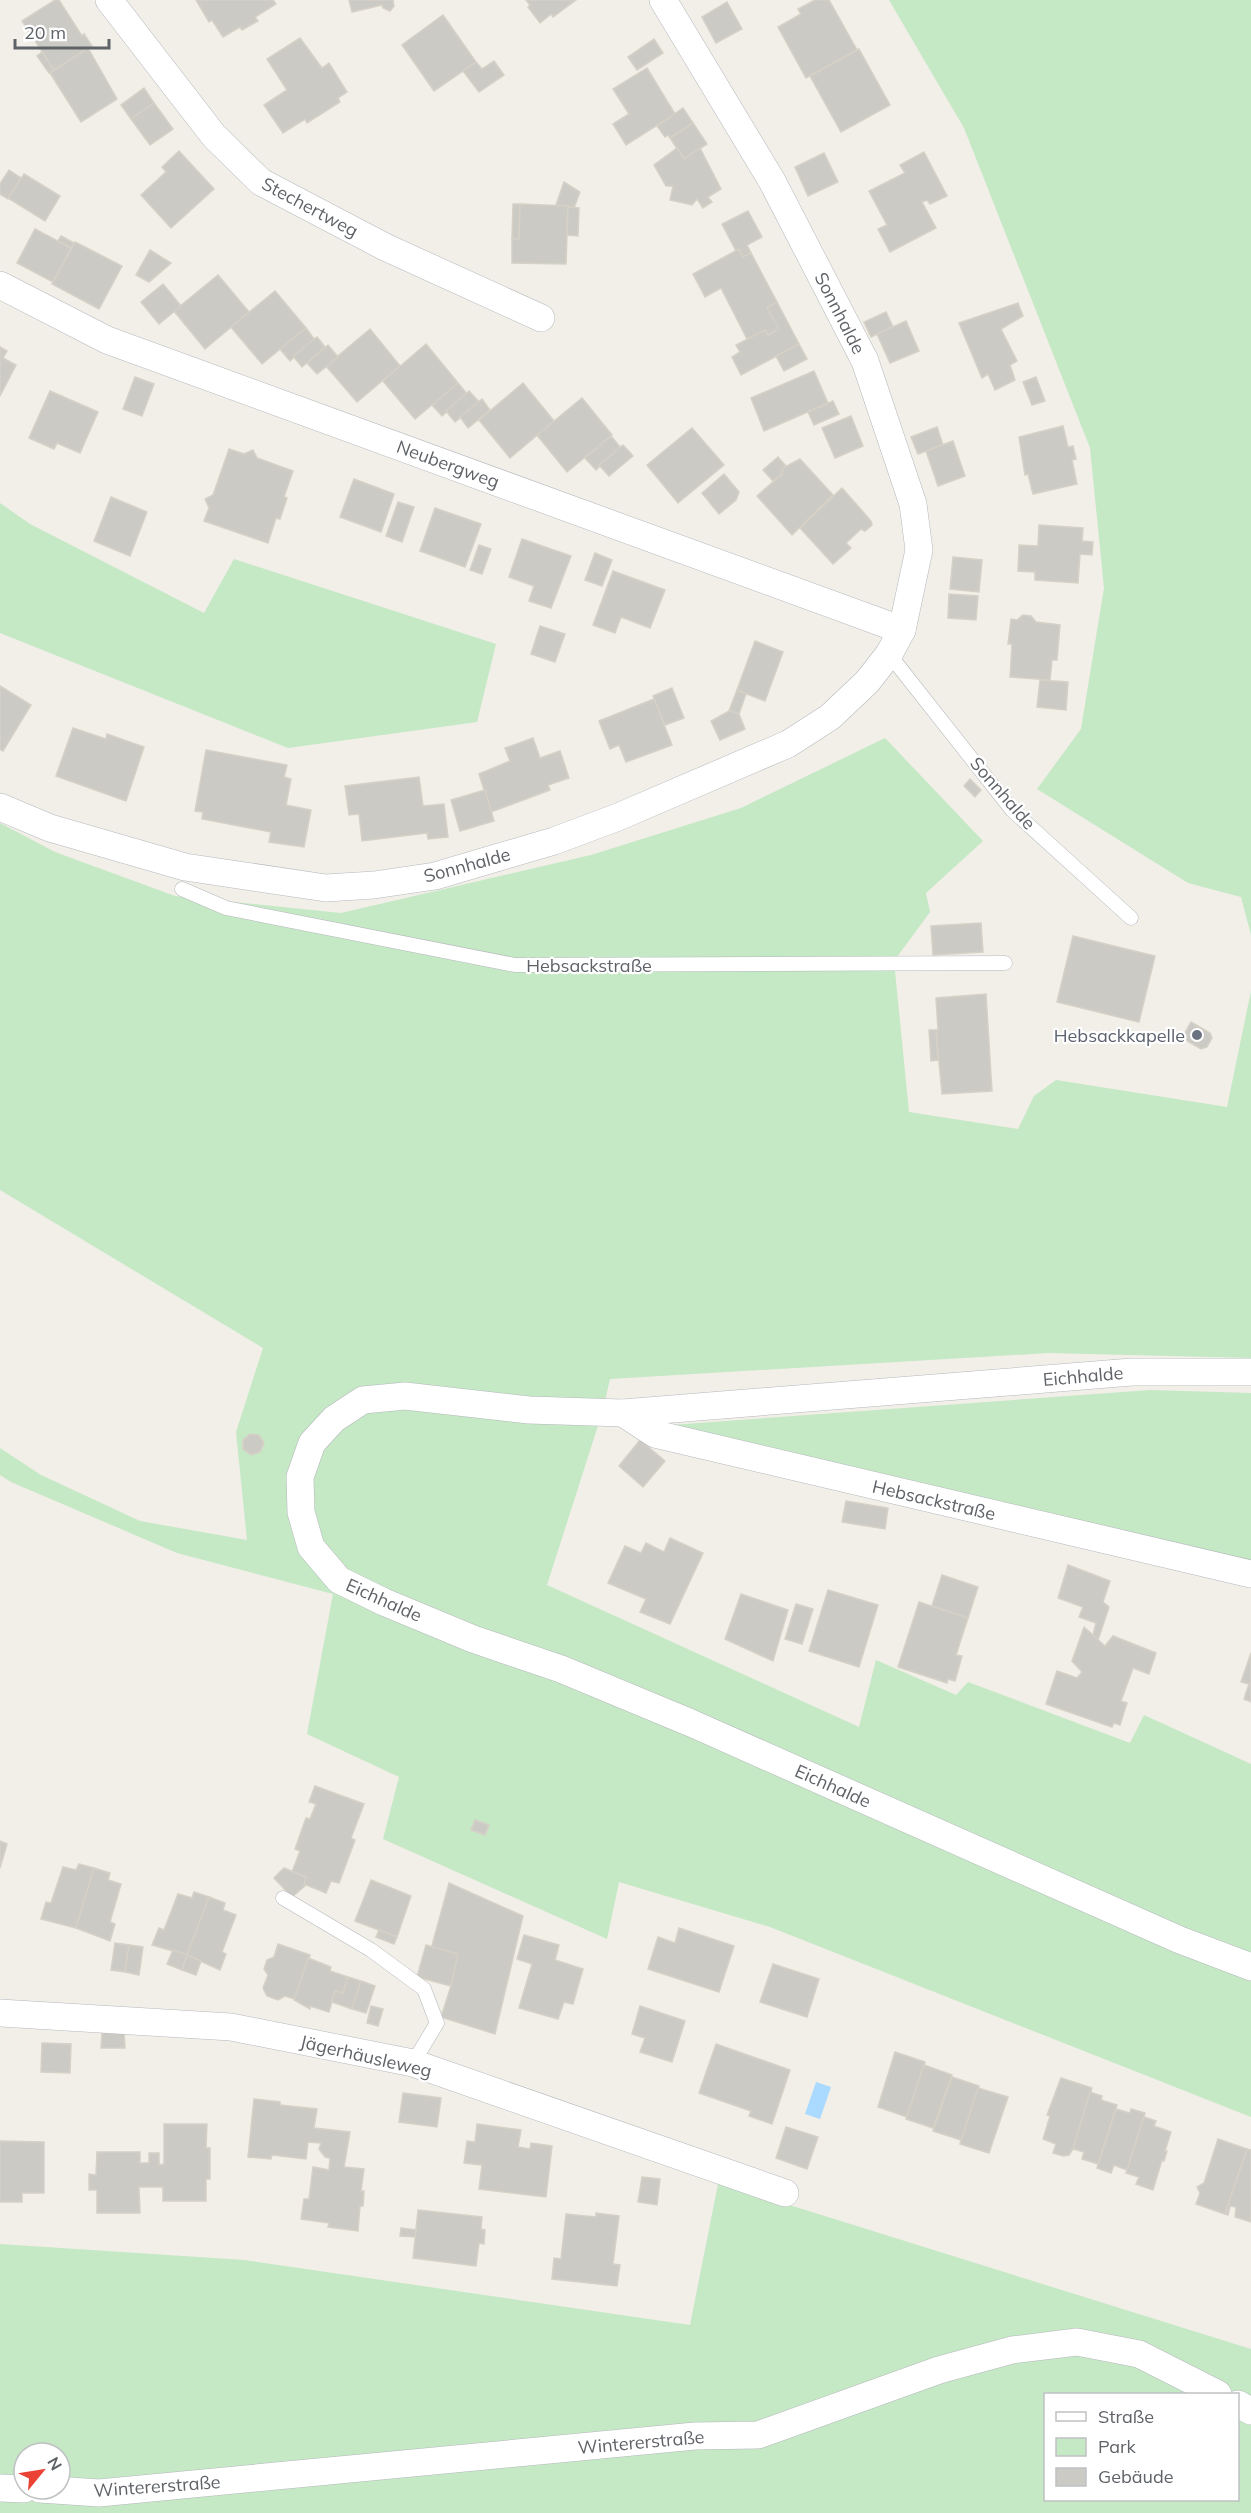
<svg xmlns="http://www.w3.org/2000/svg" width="1251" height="2513" font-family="Mulish,sans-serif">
	<rect width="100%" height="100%" fill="#f1efe8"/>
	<g fill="#c5e8c5" fill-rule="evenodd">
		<polygon points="889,0 1251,0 1251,935 1241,897 1188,883 1037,789 1081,729 1104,588 1090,448 964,128"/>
		<polygon points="0,503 30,524 204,613 234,559 496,644 477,722 288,748 0,633"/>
		<polygon points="885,738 983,841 926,893 930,912 894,961 909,1112 1018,1129 1034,1096 1056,1080 1227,1107 1251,991 1251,1358 1048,1353 610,1379 603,1410 547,1585 859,1727 876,1660 956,1695 968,1682 1130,1743 1144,1715 1251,1764 1251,2117 770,1927 619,1882 607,1939 383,1839 399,1777 307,1734 333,1594 177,1553 11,1482 0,1475 0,1448 41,1475 140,1521 247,1540 236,1432 263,1348 0,1190 0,823 55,852 175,896 341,913 591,855 741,808"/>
		<polygon points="1150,1390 1251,1393 1251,1561 671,1425"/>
		<path d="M719,2179L783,2203L1251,2349V2513H0V2244L244,2260L690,2325ZM1046,2394H1238V2500H1046ZM24,2453H60V2489H24Z"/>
	</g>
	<polygon fill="#aadaff" points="816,2082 831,2087 820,2119 805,2114"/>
	<g fill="#cccac5" stroke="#d6d1c6" stroke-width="1.5">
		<polygon points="55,0 59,0 82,36 84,34 92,46 54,70 22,21"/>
		<polygon points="196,0 273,0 276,4 255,17 258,21 242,30 240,27 223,37 212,20 209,22"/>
		<polygon points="349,0 393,0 394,6 390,11 383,8 382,5 352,12"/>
		<polygon points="526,0 576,0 553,17 551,14 540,23 528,7 530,5"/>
		<polygon points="815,0 829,0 857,50 806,78 778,27 801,14 798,9"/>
		<polygon points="727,2 742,29 716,43 702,17"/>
		<polygon points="443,15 476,62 434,91 402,45"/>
		<polygon points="300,38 322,68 329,63 347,92 338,98 340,102 307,123 305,119 283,133 264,105 287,90 267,59"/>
		<polygon points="654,39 663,53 637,70 628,57"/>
		<polygon points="88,48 117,99 81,122 50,73"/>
		<polygon points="859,49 890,105 841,132 810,76"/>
		<polygon points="42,52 54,70 49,73 37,56"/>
		<polygon points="494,61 504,75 479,92 463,71 476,62 482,69"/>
		<polygon points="647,68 675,114 626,145 613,124 629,114 613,89"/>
		<polygon points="144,88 154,103 131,119 121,105"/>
		<polygon points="154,103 173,129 150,145 131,119"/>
		<polygon points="683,108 693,123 670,138 668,135 665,137 657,126"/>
		<polygon points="693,123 707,144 684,159 670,138"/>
		<polygon points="677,148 684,159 700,148 721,189 708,197 712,202 703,208 697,199 692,205 670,200 673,186 666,186 654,165"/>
		<polygon points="179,151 214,189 171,228 141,195 166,172 162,167"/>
		<polygon points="924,152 947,196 930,204 927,200 922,202 936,228 890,252 878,229 887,225 869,191 905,173 900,165"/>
		<polygon points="824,153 838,182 808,196 795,167"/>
		<polygon points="9,170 21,178 8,199 0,194 0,184"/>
		<polygon points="24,174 60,196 45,221 8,198"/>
		<polygon points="564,182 580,192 574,208 556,205"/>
		<polygon points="513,204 520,204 519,239 512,239"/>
		<polygon points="520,204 568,206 566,264 512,263 512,239 519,239"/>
		<polygon points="568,207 579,208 578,236 567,235"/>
		<polygon points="748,211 762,237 747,245 751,253 743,257 739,249 736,251 722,224"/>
		<polygon points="35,229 71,248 53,282 17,263"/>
		<polygon points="61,236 74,243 71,248 58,241"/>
		<polygon points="75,242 122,266 99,309 52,284"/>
		<polygon points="739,249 743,257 751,253 777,302 767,308 779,329 768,335 765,330 747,339 721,288 705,297 693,274"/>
		<polygon points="150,250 171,263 149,282 136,275"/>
		<polygon points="218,275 249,312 205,349 174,311"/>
		<polygon points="163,284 181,306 159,324 141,302"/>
		<polygon points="275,291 306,328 262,364 231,327"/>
		<polygon points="777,302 799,344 741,375 732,357 740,352 736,345 765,330 768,335 779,329 767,308"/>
		<polygon points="1018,303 1023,316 1001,329 1017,361 1010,365 1015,380 995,390 988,374 982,378 959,323"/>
		<polygon points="886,312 893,327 871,337 864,322"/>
		<polygon points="906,321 919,351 890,363 877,334"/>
		<polygon points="306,328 314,339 290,361 280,349"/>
		<polygon points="370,329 400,366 357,402 326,366"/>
		<polygon points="317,337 325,347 302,367 293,356"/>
		<polygon points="426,344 458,383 415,419 383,381"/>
		<polygon points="799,344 807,359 784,371 776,356"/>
		<polygon points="328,345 338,357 317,374 307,363"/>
		<polygon points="0,347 7,351 3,358 16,365 0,396"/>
		<polygon points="814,371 828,403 764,431 751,398"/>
		<polygon points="135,377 154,384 142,416 123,409"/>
		<polygon points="1036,377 1045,401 1032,405 1023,382"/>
		<polygon points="458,383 467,394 442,416 432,405"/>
		<polygon points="523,383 554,421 510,458 479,420"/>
		<polygon points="50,391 98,412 80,453 57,443 54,449 29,438"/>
		<polygon points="469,391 479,402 455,422 446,411"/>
		<polygon points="582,398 612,435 567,472 537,435"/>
		<polygon points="482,399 490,410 468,428 460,417"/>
		<polygon points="833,401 839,414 814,425 808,412"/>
		<polygon points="851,416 863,446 835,458 822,428"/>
		<polygon points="1063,426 1068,447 1073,446 1076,459 1072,460 1077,484 1033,494 1028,474 1025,475 1019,437"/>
		<polygon points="937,427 943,445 918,454 911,437"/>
		<polygon points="692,428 724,465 678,503 647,465"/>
		<polygon points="611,436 620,447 596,470 585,458"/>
		<polygon points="953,441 965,476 938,486 926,451"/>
		<polygon points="623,445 633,456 609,476 599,465"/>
		<polygon points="229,449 244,454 253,450 257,458 293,471 284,497 287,498 280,519 276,518 268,543 204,521 209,508 205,499 213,495"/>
		<polygon points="778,457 786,466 783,468 782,474 773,481 763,470"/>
		<polygon points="800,459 833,495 792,535 757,496 782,474 783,468"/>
		<polygon points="724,474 739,492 736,500 719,514 702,493"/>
		<polygon points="354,479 394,494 381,532 340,517"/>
		<polygon points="842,488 871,521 872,525 865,531 861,529 846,543 851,548 833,564 800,528"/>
		<polygon points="111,497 147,512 130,556 94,541"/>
		<polygon points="398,502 414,507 402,542 386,536"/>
		<polygon points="435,508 481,524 465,567 420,551"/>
		<polygon points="1039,525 1083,528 1082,541 1093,542 1092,555 1080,554 1078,583 1035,580 1035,572 1018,571 1019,545 1038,546"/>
		<polygon points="522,539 571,556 551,608 529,601 534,586 509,577"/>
		<polygon points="479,545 491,549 482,574 470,570"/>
		<polygon points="595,553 612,560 602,586 585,580"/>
		<polygon points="953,557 982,560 979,592 950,589"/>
		<polygon points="613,571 665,590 650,628 621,617 615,633 593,625"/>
		<polygon points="949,594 978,596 976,620 948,618"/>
		<polygon points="1023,615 1031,616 1036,622 1060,625 1057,660 1052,660 1050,680 1010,677 1012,644 1008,644 1011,619 1017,620"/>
		<polygon points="540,626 565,634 555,662 531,654"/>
		<polygon points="755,641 783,652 765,701 737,690"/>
		<polygon points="1040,680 1068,682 1066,710 1037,707"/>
		<polygon points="0,686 31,705 3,751 0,749"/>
		<polygon points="672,688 684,718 665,725 653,696"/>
		<polygon points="737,690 746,694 739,714 729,711"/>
		<polygon points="654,699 672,745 626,762 619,745 610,749 599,721"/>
		<polygon points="729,711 739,714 745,729 720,740 711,721"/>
		<polygon points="73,728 106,739 107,734 144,747 126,801 56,776"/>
		<polygon points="533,738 540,758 560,751 569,778 548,785 550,790 491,812 479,774 510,761 505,748"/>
		<polygon points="206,750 287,765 284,777 291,779 286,805 311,810 304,847 269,842 271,832 202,819 203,812 195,811"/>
		<polygon points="419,777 423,806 444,804 448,837 428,839 427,833 362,841 359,814 349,815 345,786"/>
		<polygon points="970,779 981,790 975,797 964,786"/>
		<polygon points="485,790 494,821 460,831 451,800"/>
		<polygon points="981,923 983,952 933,955 931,926"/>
		<polygon points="1073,936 1155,956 1139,1022 1057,1002"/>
		<polygon points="986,994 992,1091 942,1094 936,1030 938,1030 936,998"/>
		<polygon points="1191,1022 1210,1033 1212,1038 1207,1047 1201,1049 1182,1038"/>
		<polygon points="929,1030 936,1030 938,1060 931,1061"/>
		<polygon points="250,1434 259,1435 264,1443 260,1452 251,1455 243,1449 243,1440"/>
		<polygon points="640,1440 665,1461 643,1487 619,1466"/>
		<polygon points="846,1501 888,1508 885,1529 842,1522"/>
		<polygon points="670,1538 703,1553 670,1624 640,1612 646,1599 608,1583 625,1546 641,1553 646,1543 664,1552"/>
		<polygon points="1068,1565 1110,1581 1103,1602 1109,1607 1098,1640 1093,1635 1096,1623 1079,1617 1083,1607 1058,1598"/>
		<polygon points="942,1575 978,1587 968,1618 932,1606"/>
		<polygon points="828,1590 878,1605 859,1667 809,1651"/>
		<polygon points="741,1594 788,1610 773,1661 725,1639"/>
		<polygon points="919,1602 968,1618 956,1655 962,1656 955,1681 948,1679 947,1683 898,1667"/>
		<polygon points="796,1604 813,1609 802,1644 785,1639"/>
		<polygon points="1084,1627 1105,1646 1113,1636 1156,1653 1149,1674 1133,1668 1121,1701 1127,1703 1120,1725 1114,1723 1112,1727 1046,1704 1057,1671 1077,1678 1082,1672 1072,1661"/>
		<polygon points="1251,1653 1251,1702 1244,1699 1249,1684 1241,1682"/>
		<polygon points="315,1786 364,1804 351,1838 355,1840 339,1883 331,1881 326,1893 304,1884 306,1877 292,1872 300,1851 295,1849 306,1818 310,1819 316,1804 309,1802"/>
		<polygon points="475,1820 489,1825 485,1835 471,1830"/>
		<polygon points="0,1841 7,1844 0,1868"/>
		<polygon points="79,1864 94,1868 76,1928 41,1919 46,1902 51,1903 63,1867 76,1870"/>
		<polygon points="94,1868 110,1873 108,1880 121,1884 110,1922 115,1924 110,1941 76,1928"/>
		<polygon points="284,1868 306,1877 304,1884 306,1885 292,1897 274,1878"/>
		<polygon points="371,1880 411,1896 397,1937 355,1921"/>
		<polygon points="449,1883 523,1916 495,2034 441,2017 451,1986 424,1975"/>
		<polygon points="194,1892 209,1897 187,1955 152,1945 159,1928 164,1930 178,1894 192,1898"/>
		<polygon points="209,1897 225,1903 223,1910 236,1915 222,1952 226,1954 220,1970 187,1955"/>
		<polygon points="679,1928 734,1946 719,1992 648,1969 658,1937 675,1943"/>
		<polygon points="379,1930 397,1937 394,1944 376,1937"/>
		<polygon points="524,1935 559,1945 555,1960 583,1969 573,2004 564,2002 558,2019 519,2008 532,1964 517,1959"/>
		<polygon points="115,1943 129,1945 125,1972 111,1970"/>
		<polygon points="278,1944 310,1955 295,1999 285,1996 278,2000 267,1996 263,1988 268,1975 264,1969 267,1960 274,1957"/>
		<polygon points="129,1945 143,1947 139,1975 125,1972"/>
		<polygon points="426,1945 458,1954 451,1986 417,1977"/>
		<polygon points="173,1950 187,1955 182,1970 167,1964"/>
		<polygon points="187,1955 201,1961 196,1975 182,1970"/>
		<polygon points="308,1958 331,1967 330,1971 348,1977 343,1993 335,1991 329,2012 310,2006 310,2009 294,2000"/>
		<polygon points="773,1964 819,1979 807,2017 760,2002"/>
		<polygon points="348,1977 361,1981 352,2009 332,2002 335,1991 343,1993"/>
		<polygon points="361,1981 375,1986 366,2013 352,2009"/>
		<polygon points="371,2006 383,2009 378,2026 367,2023"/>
		<polygon points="640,2006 685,2021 672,2062 640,2052 645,2038 632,2034"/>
		<polygon points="102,2033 124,2033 125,2048 101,2048"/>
		<polygon points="42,2043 71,2044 70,2073 41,2072"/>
		<polygon points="716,2044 790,2070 772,2124 749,2116 751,2111 699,2093"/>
		<polygon points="895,2052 925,2062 907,2117 878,2107"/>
		<polygon points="924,2065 952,2075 933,2128 906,2119"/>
		<polygon points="952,2077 979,2086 961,2140 933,2131"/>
		<polygon points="1061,2078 1092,2088 1073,2149 1069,2155 1063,2156 1053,2153 1056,2144 1043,2139 1050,2116 1047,2115"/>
		<polygon points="978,2088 1008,2097 989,2153 960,2144"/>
		<polygon points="1090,2092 1102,2096 1101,2100 1117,2105 1098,2164 1082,2159 1084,2152 1073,2149"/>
		<polygon points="403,2093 441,2098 437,2127 399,2122"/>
		<polygon points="254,2099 280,2102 280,2105 317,2109 314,2128 350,2132 344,2167 364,2169 361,2191 364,2191 363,2206 360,2206 358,2231 328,2227 329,2223 301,2219 304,2199 309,2199 313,2167 329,2170 330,2158 325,2157 319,2149 321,2143 308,2142 306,2159 272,2155 271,2159 248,2157"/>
		<polygon points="1116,2109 1130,2113 1131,2109 1145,2113 1127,2170 1114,2165 1111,2173 1097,2168"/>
		<polygon points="1144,2117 1156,2121 1154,2126 1171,2132 1165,2151 1167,2151 1164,2161 1162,2160 1153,2190 1136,2184 1139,2177 1126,2173"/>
		<polygon points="164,2124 207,2124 206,2148 210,2148 210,2179 206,2179 206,2201 163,2201 163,2187 139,2187 140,2213 97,2213 97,2190 89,2190 89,2174 96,2175 97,2152 140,2152 140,2163 149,2163 149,2153 159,2153 159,2165 164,2164"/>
		<polygon points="477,2124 521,2130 518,2147 530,2149 531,2143 552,2146 546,2197 479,2189 482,2165 464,2163 467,2141 475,2142"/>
		<polygon points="786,2127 818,2137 807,2169 776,2158"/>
		<polygon points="1218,2139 1247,2149 1225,2214 1196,2204 1200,2193 1197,2187 1204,2183"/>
		<polygon points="0,2141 44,2142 44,2193 22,2193 22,2202 0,2202"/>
		<polygon points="1247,2149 1251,2150 1251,2222 1235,2217 1236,2207 1230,2206 1228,2215 1225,2214"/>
		<polygon points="642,2177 660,2179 657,2205 638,2202"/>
		<polygon points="418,2210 482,2217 481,2229 485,2230 484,2244 479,2243 476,2266 413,2258"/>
		<polygon points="596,2213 619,2216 613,2264 620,2265 617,2286 552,2279 554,2258 561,2259 566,2214 596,2217"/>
		<polygon points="401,2228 416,2230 415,2237 400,2236"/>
	</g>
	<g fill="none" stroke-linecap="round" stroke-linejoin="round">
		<defs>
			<g id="service">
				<polyline points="889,654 1012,810 1131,918"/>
				<polyline points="182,889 226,908 515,965 1005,963"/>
				<polyline points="283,1898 371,1950 424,1989 437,2023 413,2063"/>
			</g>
			<g id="minor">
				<polyline points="109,0 214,136 261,182 385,247 541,318"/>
				<polyline points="0,285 107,340 902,630"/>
				<polyline points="0,807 50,828 185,867 326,888 374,885 435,876 554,841 618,817 788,744 830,717 867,682 889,654 902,630 919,550 913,504 865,361 772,181 663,0"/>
				<polyline points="1251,1372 1132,1372 623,1413 529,1410 405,1396 363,1400 334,1419 312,1443 300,1477 301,1512 311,1547 339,1580 384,1602 473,1639 561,1669 691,1723 1180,1940 1251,1967"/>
				<polyline points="623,1413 655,1434 1251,1574"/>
				<polyline points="0,2013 231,2027 413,2063 785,2193"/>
				<polyline points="1238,2404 1251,2411"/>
				<polyline points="0,2488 24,2489"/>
				<polyline points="40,2489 99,2493 695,2436 758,2435 939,2370 1012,2350 1077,2342 1139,2354 1218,2394"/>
			</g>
		</defs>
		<use href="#service" stroke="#b5b8bc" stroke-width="15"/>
		<use href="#minor" stroke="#b5b8bc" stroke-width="28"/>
		<use href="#service" stroke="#fff" stroke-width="14"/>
		<use href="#minor" stroke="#fff" stroke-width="27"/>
	</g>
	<circle fill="#6b7280" stroke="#fff" stroke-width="2" cx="1197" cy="1035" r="6"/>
	<g text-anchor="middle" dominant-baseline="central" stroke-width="4.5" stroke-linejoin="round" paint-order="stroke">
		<g font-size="18" fill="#5f6368" stroke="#fff">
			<text transform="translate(310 207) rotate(28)">Stechertweg</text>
			<text transform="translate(840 313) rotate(63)">Sonnhalde</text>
			<text transform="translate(448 464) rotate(20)">Neubergweg</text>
			<text transform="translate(1003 793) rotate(49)">Sonnhalde</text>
			<text transform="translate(467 865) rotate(-15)">Sonnhalde</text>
			<text x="589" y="965">Hebsackstraße</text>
			<text transform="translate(1083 1376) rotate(-5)">Eichhalde</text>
			<text transform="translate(934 1500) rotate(13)">Hebsackstraße</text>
			<text transform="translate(384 1600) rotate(24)">Eichhalde</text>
			<text transform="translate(833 1786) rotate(24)">Eichhalde</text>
			<text transform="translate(366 2056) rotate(13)">Jägerhäusleweg</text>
			<text transform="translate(641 2442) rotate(-5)">Wintererstraße</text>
			<text transform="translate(157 2486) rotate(-4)">Wintererstraße</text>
		</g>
		<g font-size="18" fill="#5b616d" stroke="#fff" text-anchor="end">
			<text x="1185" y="1035">Hebsackkapelle</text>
		</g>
	</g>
	<rect x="1044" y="2393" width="195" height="108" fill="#ffffff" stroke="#bfc1c3" stroke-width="1.5"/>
	<rect x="1056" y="2412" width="30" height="9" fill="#ffffff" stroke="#bfc1c3" stroke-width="1.5"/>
	<text x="1098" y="2423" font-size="18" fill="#5f6368">Straße</text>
	<rect x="1056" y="2438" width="30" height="18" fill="#c5e8c5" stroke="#bfc1c3" stroke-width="1.5"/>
	<text x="1098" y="2453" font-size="18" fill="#5f6368">Park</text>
	<rect x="1056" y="2468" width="30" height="18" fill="#cccac5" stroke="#bfc1c3" stroke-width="1.5"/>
	<text x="1098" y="2483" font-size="18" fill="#5f6368">Gebäude</text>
	<g transform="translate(42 2471) rotate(60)"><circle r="28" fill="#ffffff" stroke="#bfc1c3" stroke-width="1.5"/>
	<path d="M0-4.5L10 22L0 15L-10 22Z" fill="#ea4335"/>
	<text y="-9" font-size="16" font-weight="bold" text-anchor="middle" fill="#5f6368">N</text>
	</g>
	<path d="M15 39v9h94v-9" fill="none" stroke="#5f6368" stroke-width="3"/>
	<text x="24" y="39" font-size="18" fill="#5f6368" stroke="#ffffff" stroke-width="4.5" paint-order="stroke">20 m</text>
</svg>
